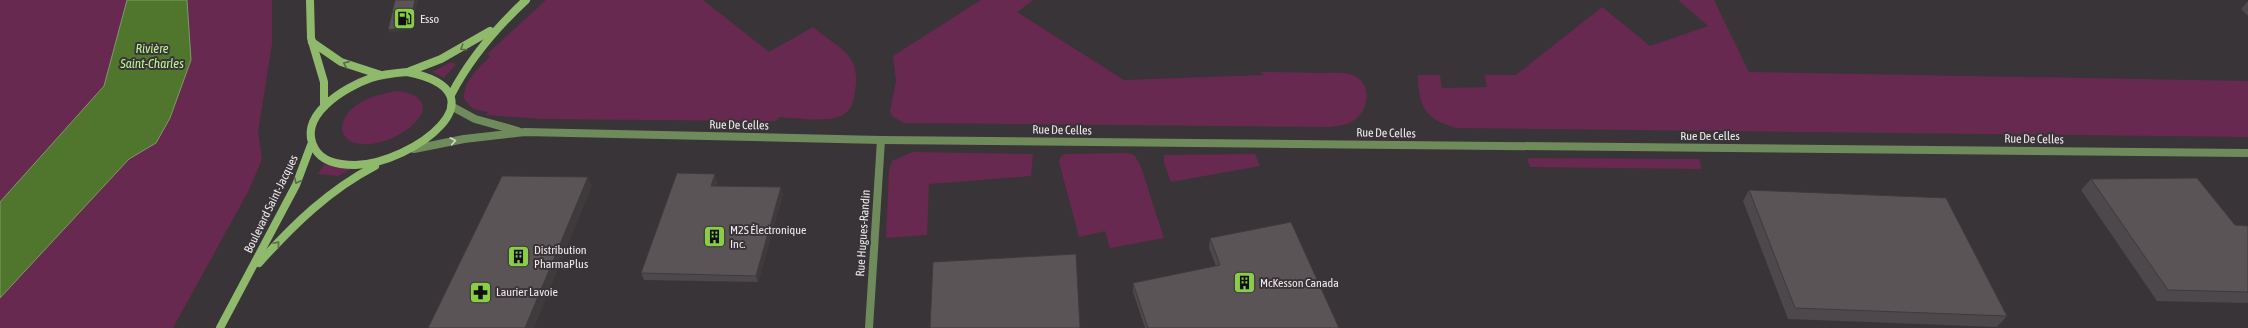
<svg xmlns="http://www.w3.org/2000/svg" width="2248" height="328" font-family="'Asap Condensed',sans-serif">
	<rect width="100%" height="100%" fill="#393437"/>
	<g fill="#67294f">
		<polygon points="0,0 127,0 104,86 0,202"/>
		<polygon points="187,0 272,0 272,44 258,132 262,159 249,190 173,328 0,328 0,298 129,159 156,143 170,118 191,60"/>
		<path d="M546,0H703L769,52L813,27C842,51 863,54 854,97C852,107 848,114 838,117C823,122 795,118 779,117L776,121L542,119L486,115L488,112L473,109L464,99C463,81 479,68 490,56L487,54Z"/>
		<path d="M981,0H1033L1017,12L1124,80L1264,75L1260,72C1281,72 1303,73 1324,73C1333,73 1344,72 1352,75C1373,82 1370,110 1353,121C1346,126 1336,126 1327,127L904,123L893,117L890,111L896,81L893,56Z"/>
		<path d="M1678,0H1714L1749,72L2248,81V137L1457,128C1426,120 1418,107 1418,75H1440L1442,88L1487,87L1485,75H1516L1602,7L1650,46L1708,26Z"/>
		<polygon points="451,62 456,64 444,78 432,72"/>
		<path d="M398,91C454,100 403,142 370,144C338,147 333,121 358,104C370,96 384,93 398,91Z"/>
		<polygon points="912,152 1033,154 1031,176 929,184 927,235 886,238 889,170 892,161"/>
		<polygon points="1126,153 1134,155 1140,164 1164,238 1110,248 1105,231 1079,237 1059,162 1061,156 1066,154"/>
		<polygon points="1255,154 1260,166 1171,182 1164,163 1164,155"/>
		<polygon points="1527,158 1699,159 1702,169 1530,167"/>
		<polygon points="325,163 351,169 338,176 318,174"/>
	</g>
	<polygon fill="#50762e" stroke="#7f9967" points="127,0 187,0 191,60 170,118 156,143 129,159 0,298 0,202 104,86"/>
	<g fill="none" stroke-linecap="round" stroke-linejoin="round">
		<g stroke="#6f8b5b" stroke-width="8">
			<polyline points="451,106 475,119 518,131"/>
			<polyline points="414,149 464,139 525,132 881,140 2248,153"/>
			<polyline points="869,328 881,140"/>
		</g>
		<g stroke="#8fba6c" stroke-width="8">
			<polyline points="310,0 311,38 324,82 324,106"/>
			<polyline points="312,42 341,62 381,75"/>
			<polyline points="410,71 441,59 490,31"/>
			<path d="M407,72C509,92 412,164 355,165C341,165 323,163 315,149C296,116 345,87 371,78C383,74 395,73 407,72Z"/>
			<path d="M451,95C470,58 496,28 526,0"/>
			<path d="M259,263C294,224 329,190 375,166"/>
			<polyline points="220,328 296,185 311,145"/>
		</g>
	</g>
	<g fill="#4d484b">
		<polygon points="2248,1 2248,16 2241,9"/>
		<polygon points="2091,179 2235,225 2248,226 2248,303 2157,301 2081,190"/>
		<polygon points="717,181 716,186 783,194 758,282 644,280 641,273"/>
		<polygon points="1749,190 2007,316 1997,327 1788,319 1743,201"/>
		<polygon points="1210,238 1339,328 1145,328 1133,292 1133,283 1216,266 1209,248"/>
	</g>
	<g fill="#3f3b3d">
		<polygon points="415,0 418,0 411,30 390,33 388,30"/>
		<polygon points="715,174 717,181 714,192 711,186"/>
		<polygon points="588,177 592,186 534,328 525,328"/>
		<polygon points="781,187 783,194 758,282 756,276"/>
	</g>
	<g fill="#5a5457" stroke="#3f3b3d">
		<polygon points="395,0 415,0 409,27 388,30"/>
		<polygon points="677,173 715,174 711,186 781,187 756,276 641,273"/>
		<polygon points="502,176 588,177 525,328 428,328"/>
		<polygon points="2197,178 2235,225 2248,226 2248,292 2168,290 2091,179"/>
		<polygon points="1749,190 1946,198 2007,316 1795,308"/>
		<polygon points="1291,222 1339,328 1148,328 1133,283 1220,265 1210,238"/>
		<polygon points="1076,254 1080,328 930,328 933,262"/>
	</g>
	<defs><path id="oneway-chevron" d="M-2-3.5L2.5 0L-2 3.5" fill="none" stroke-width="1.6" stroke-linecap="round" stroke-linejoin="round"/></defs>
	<g stroke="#5b6a4c">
		<use href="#oneway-chevron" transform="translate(463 48) rotate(148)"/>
		<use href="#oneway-chevron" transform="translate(346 64) rotate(-156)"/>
		<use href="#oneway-chevron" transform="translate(297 181) rotate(117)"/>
		<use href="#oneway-chevron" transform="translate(277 244) rotate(-49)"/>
	</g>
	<use stroke="#d5d8d0" href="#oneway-chevron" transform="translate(453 141) rotate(-11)"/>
	<defs>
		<symbol id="fuel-square" viewBox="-11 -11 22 22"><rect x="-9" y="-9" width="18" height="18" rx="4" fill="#8ace47" stroke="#393437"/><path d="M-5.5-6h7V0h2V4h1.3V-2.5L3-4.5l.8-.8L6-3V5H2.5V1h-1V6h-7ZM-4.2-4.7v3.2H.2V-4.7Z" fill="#111"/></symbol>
		<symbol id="building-square" viewBox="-11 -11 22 22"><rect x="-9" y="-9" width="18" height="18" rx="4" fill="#8ace47" stroke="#393437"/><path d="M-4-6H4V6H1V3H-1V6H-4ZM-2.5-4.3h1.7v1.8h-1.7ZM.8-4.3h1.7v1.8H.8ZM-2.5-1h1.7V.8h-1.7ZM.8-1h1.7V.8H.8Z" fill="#111"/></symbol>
		<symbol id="pharmacy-square" viewBox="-11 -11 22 22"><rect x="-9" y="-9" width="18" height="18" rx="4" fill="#8ace47" stroke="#393437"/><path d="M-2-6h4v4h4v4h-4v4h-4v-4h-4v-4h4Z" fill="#111"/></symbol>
	</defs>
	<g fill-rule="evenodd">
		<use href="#fuel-square" x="392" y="6" width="25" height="25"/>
		<use href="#building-square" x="702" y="224" width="25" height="25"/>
		<use href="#building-square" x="506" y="244" width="25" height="25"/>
		<use href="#building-square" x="1232" y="270" width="25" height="25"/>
		<use href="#pharmacy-square" x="468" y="280" width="25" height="25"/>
	</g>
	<g text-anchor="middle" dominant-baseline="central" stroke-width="4" stroke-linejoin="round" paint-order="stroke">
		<g font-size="12" fill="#eeebed" stroke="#393437" text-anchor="start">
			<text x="420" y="19">Esso</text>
			<text x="730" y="230">M2S Électronique<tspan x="730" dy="14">Inc.</tspan></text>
			<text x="534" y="250">Distribution<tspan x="534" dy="14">PharmaPlus</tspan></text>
			<text x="1260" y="283">McKesson Canada</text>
			<text x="496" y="292">Laurier Lavoie</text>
		</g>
		<g font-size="12" fill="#eeebed" stroke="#393437">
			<text transform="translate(739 125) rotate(1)">Rue De Celles</text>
			<text transform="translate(1062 130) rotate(1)">Rue De Celles</text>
			<text transform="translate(1386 133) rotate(1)">Rue De Celles</text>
			<text x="1710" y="136">Rue De Celles</text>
			<text transform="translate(2034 139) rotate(1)">Rue De Celles</text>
			<text transform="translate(271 204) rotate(-64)">Boulevard Saint-Jacques</text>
			<text transform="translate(863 233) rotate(-86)">Rue Hugues-Randin</text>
		</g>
		<g font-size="13" font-style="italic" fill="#bdf491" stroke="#393437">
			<text x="152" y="48">Rivière<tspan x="152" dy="15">Saint-Charles</tspan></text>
		</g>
	</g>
</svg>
